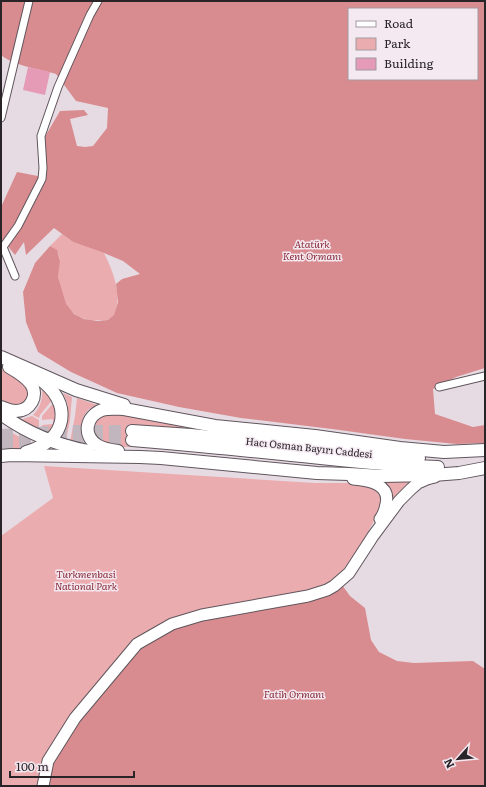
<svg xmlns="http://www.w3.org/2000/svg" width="486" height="787" font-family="Literata,serif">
	<rect width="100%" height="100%" fill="#e7dbe3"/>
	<g fill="#ebacaf">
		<path d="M62,234L73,242L104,253C112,269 121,291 116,309C115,314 113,319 107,320C103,321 96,320 92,320C81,319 72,314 66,305C63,299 58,282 58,275C59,261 64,255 50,246Z"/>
		<polygon points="1,369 18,378 31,393 26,405 9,406 1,401"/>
		<path d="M42,387L53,399L40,415L39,418L33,415C41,407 43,398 42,387Z"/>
		<path d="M63,393L72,397L70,420L66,440L61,439C68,422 72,410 63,393Z"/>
		<path d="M77,398L97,405C94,406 91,408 88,410C79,419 79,435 86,446L70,442L75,416Z"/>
		<polygon points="55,401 57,424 49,434 42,430 42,425 53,424 53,419 42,420 42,416"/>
		<path d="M106,415H127L147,420L206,430V432L131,426V447C122,447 114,447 106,444C98,440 90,430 96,421C98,417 103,416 106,415Z"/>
		<polygon points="32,416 39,420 39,429 20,420"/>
		<polygon points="7,430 34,445 23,449 9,449 10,436"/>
		<polygon points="44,466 315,483 350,483 369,487 376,491 380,496 381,503 377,515 360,547 337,578 307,596 180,615 164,622 39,786 1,786 1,536 53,498"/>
		<polygon points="386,481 410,481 400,491 393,500 392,493"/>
	</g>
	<g fill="#d98c8f" fill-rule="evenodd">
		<path d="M1,1H485V368L456,377L433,389L435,414L473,427L485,425V443L457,444L405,439L332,429L241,418L179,407L117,393L71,372L38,352L26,322L23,292L35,263L50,246L57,250L60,261L58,277L66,304L74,314L84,319L98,321L108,320L114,315L118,302L116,284L122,279L140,274L123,261L104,253L73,242L54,228L26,255L24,242L15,255L1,238V207L17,172L43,177C49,165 45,153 43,140L60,111L84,110L88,115L70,119L77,146L85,147L93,146L107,128L108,108L76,101L56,74C40,69 14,66 1,55ZM349,9H477V79H349Z"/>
		<polygon points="337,578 350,596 365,608 371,640 379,652 397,661 414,663 473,661 485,669 485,786 39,786 45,759 145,640 164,622 180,615 307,596"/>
	</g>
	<polygon fill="#e59ab5" points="28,67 50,72 45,95 23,90"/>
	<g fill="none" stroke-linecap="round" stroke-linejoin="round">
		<g stroke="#c1b6bd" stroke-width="12" stroke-dasharray="12 6" stroke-linecap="butt">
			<polyline points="1,435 63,431 132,431"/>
			<polyline points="1,444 88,439 132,440"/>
		</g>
		<defs>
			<g id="minor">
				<polyline points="1,118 29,1"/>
				<polyline points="15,276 3,247 18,226 42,179 43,168 41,136 58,87 90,15 98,1"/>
				<polyline points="439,387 485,376"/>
			</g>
			<g id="secondary">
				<path d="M353,479C368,480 391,484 386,504C385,510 383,515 380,519"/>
				<polyline points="43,786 48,761 75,718 137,644 172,624 202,615 308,596 327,590 334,586 349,573 373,536 399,501 411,489 418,483 427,479 435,477"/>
			</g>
			<g id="primary">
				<polyline points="1,357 76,390 124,405"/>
				<path d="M1,407C6,409 11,411 16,411C30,411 39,396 31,384C26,377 16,371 9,367"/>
				<path d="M1,414C27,433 57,445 88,451"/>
				<polyline points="132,431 191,435 419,458"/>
				<path d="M132,440C189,445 245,450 302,456C347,461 393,466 438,467"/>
				<path d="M118,451C110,450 103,449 97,445C82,435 86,416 102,410C109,408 117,409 124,409L215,426L315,436L400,448L444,452L485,450"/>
				<path d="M26,452C68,441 74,402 38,378"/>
				<polyline points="1,456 11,455 140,457 161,458 317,473 349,474 381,476 433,475 459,473 485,468"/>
			</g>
		</defs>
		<use href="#minor" stroke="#60565d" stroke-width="9"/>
		<use href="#secondary" stroke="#60565d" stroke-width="13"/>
		<use href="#primary" stroke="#60565d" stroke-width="14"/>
		<use href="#minor" stroke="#fff" stroke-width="7"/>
		<use href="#secondary" stroke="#fff" stroke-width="11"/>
		<use href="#primary" stroke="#fff" stroke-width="12"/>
	</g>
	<g text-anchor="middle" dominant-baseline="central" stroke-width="3" stroke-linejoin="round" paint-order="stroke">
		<g font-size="10" font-style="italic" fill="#872b37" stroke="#f4e8f1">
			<text x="312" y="243">Atatürk<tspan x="312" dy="12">Kent Ormanı</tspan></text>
			<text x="86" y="573">Turkmenbasi<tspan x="86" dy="12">National Park</tspan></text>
			<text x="294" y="693">Fatih Ormanı</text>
		</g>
		<g font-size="10" fill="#282427" stroke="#f4e8f1">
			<text transform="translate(309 447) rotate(6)">Hacı Osman Bayırı Caddesi</text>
		</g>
	</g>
	<rect width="486" height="787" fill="none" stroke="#282427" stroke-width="4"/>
	<rect x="348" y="8" width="130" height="72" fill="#f4e8f1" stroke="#a29aa0"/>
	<rect x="356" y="21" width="20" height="6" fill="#ffffff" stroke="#a29aa0"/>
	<text x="384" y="28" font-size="12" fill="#282427">Road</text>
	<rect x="356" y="38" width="20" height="12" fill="#ebacaf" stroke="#a29aa0"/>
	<text x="384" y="48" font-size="12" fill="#282427">Park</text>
	<rect x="356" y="58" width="20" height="12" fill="#e59ab5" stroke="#a29aa0"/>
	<text x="384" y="68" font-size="12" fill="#282427">Building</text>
	<g transform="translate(458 759) rotate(243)" stroke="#f4e8f1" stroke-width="3" paint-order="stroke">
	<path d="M0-3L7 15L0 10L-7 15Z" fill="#282427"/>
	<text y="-6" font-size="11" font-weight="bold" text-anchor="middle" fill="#282427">N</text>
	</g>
	<path d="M10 771v6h124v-6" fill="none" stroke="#282427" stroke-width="2"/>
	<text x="16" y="771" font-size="12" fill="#282427" stroke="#f4e8f1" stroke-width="3" paint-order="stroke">100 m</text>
</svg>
